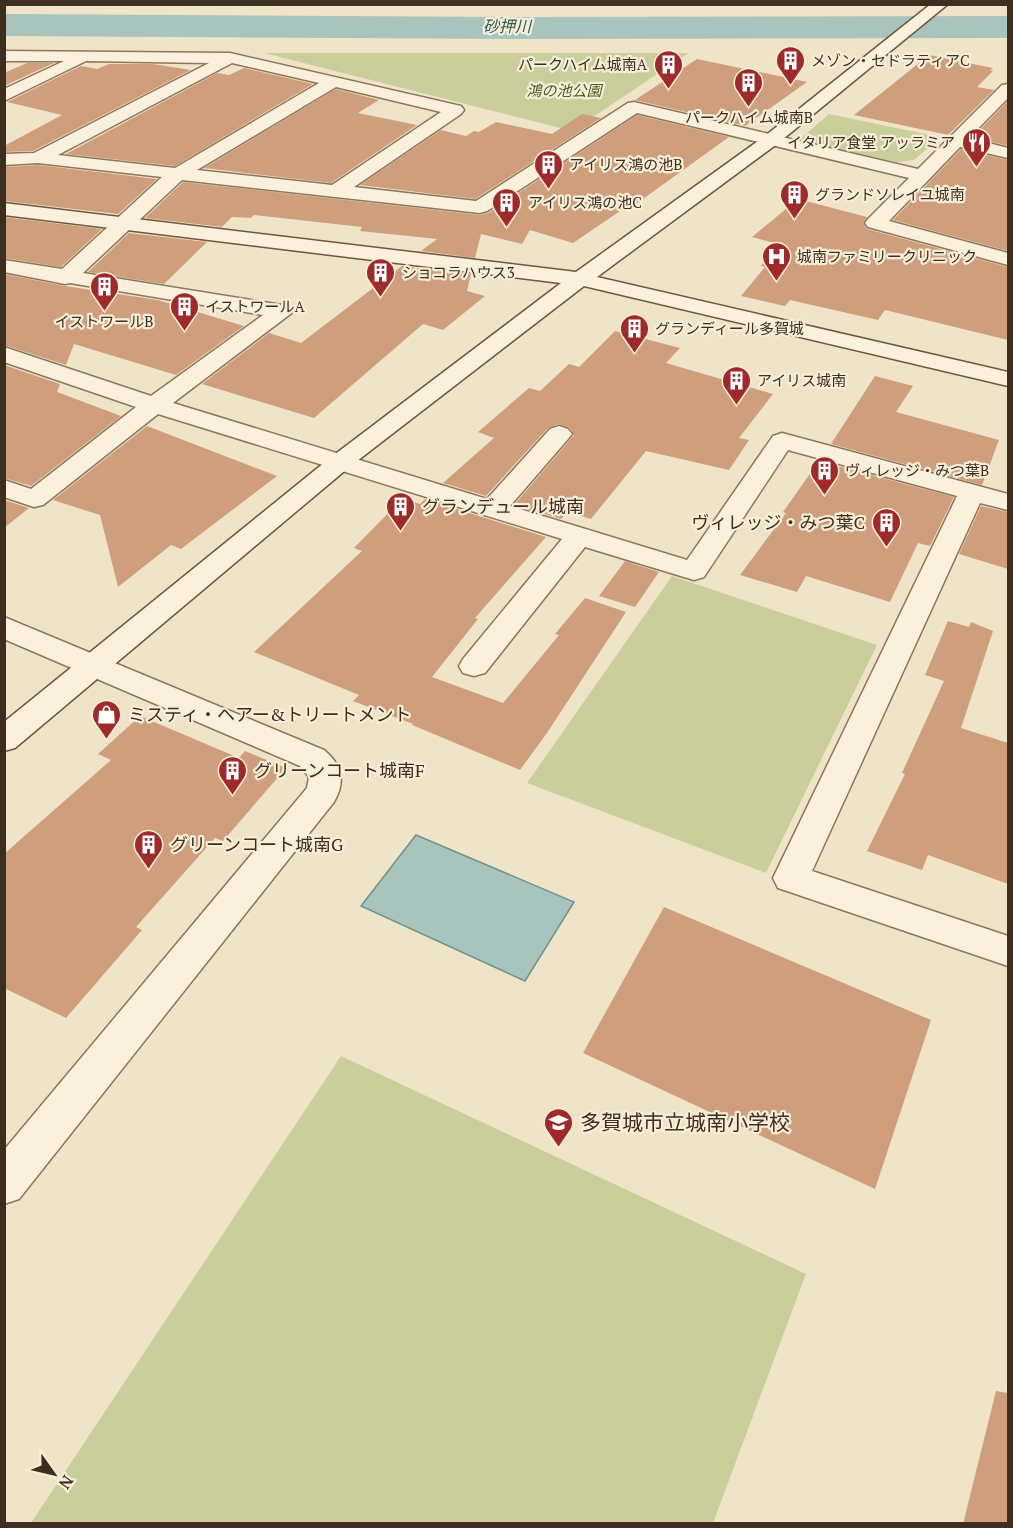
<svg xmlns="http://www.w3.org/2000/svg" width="1013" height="1528" font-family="'PT Serif','Noto Sans JP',serif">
	<rect width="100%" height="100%" fill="#f0e4c8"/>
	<g fill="#c9cf9b">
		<polygon points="264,53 689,53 572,131"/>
		<polygon points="829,114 940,137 914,160 896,162 799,140"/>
		<polygon points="672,576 877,645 766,873 527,783"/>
		<polygon points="341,1056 806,1274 713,1523 31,1523"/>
	</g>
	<polygon fill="#a9c4bc" stroke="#6f938a" stroke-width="1.5" points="416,835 574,902 525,981 361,906"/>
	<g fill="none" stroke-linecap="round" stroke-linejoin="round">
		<polygon fill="#a9c4bc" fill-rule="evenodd" points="4,14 523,17 1008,16 1008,38 523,39 4,36"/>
	</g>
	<g fill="#cf9f7d">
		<polygon points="929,55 993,68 990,70 993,71 977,87 994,90 948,135 854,115"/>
		<polygon points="697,59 807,82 745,126 635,100"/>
		<polygon points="27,63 54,63 4,86 4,73"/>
		<polygon points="109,64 153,64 191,70 33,151 4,152 4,146 62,115 7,102 81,66 97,69"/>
		<polygon points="244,68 313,84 175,166 66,154 217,73 229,75"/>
		<polygon points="336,89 379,100 358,113 417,125 331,183 204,168"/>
		<polygon points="1008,101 1008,146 973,137"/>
		<polygon points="582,114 601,118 475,199 360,185 441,130 466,136 474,131 479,132 496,122 552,134"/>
		<polygon points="637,115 729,137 636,204 632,203 573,243 530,230 522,244 481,234 475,258 421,251 437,239 360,231 362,227 254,215 251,218 232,217 222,227 145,218 183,182 481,215 488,213"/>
		<polygon points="961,149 1008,160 1008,251 893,220"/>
		<polygon points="38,165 157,179 118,214 4,201 4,167"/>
		<polygon points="798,199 867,217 863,223 867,229 1008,267 1008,340 885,310 878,320 790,300 785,306 741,296 765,267 761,266 778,244 752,237"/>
		<polygon points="4,217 102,229 61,267 4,258"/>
		<polygon points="129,233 207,242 164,284 88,272"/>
		<polygon points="402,266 471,274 467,291 485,296 443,330 423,324 314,418 202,384 269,333 301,343"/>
		<polygon points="4,274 65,286 158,300 244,326 176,375 74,344 66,365 4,345"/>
		<polygon points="615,331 680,348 666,363 773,394 739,438 749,440 729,470 646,451 591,519 568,512 561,519 514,505 574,435 570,428 558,424 548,428 486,496 443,483 494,438 478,432 529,388 540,391 569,364 579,367"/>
		<polygon points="4,365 60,384 57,392 121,416 31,486 4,478"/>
		<polygon points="875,376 913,386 896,412 999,440 982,485 831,444"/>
		<polygon points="147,426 277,476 181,549 171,545 118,587 100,515 53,500"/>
		<polygon points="819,461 954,497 930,546 918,543 890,602 806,576 797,592 740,575 786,513 783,512"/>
		<polygon points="403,498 420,504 425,499 546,537 475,618 478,619 432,677 503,703 559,635 555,634 585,598 626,612 547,733 520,770 412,725 413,724 353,701 359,695 254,652 362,551 354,548"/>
		<polygon points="4,500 29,508 4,528"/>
		<polygon points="981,506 1008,512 1008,569 959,554"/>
		<polygon points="625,561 659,572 635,607 599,596"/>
		<polygon points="948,621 969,627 971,622 993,631 961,728 1008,743 1008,884 928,855 922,870 867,851 905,774 902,773 944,681 925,675"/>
		<polygon points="140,716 239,758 245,751 286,768 223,841 215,838 136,927 142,930 66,1018 4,988 4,854 111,760 98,754"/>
		<polygon points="664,907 931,1020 875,1189 583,1053"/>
		<polygon points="996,1391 1008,1393 1008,1524 963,1524"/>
	</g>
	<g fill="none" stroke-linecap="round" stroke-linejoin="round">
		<defs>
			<g id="street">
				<path d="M4,51L230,53L461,106L464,110L461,114L354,187L476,201L628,103L634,102L918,169L1002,85L1008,84V98L969,138L1008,148V158L960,147L889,221L1008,253V265L868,227L865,223L868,219L909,178L637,113L487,211L480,213L182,180L83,273L282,305L290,307L293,312L173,403L487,499L550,429L559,426L568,429L572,434L568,439L510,506L687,560L773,436L782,433L1008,494V510L980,503L812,871L1008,936V966L778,888L773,878L957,496L788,450L704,577L694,580L585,547L485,673L474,676L463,673L459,666L463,659L562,539L158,414L43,505L34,507L4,497V480L31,489L136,407L4,362V347L151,396L263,315L70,283L65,284L4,272V260L62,269L162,177L38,163L4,165V154L34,153L209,63L86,61L4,101V89L64,61H4ZM232,63L319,83L175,168L58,155ZM336,87L441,112L332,185L197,170Z"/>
				<path d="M4,617L324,750C342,765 346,781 334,802L19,1199L4,1204V1150L307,788L309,777L300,766L4,639Z"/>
			</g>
			<polygon id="secondary" points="931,4 948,4 777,144 597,277 1008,372 1008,386 584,286 348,468 15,748 4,751 4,722 330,458 561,283 4,215 4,203 576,272 765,136"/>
		</defs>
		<use href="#street" stroke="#8d765c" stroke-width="3"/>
		<use href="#secondary" stroke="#6f573f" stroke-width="3"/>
		<use href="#street" fill="#faf1dc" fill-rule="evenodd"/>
		<use href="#secondary" fill="#faf1dc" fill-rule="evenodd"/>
	</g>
	<defs>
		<symbol id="building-pin" viewBox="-11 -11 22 30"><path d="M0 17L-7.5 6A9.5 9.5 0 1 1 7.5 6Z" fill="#9e2a2b" stroke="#f7eed8"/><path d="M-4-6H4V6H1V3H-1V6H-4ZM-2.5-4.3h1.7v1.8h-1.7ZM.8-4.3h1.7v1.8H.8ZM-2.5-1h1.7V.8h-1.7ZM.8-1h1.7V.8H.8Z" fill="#fff"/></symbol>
		<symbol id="restaurant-pin" viewBox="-11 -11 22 30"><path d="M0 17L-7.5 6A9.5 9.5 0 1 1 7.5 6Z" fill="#9e2a2b" stroke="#f7eed8"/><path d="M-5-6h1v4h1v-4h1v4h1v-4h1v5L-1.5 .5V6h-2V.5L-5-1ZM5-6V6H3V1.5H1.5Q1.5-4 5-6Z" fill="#fff"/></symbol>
		<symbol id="hospital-pin" viewBox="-11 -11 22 30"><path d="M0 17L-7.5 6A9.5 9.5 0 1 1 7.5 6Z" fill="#9e2a2b" stroke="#f7eed8"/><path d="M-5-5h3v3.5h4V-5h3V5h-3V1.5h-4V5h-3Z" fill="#fff"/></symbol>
		<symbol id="shop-pin" viewBox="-11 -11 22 30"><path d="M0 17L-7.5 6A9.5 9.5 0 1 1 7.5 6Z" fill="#9e2a2b" stroke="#f7eed8"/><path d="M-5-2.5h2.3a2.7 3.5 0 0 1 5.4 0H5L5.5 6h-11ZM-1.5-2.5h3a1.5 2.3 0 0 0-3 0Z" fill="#fff"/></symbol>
		<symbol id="school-pin" viewBox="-11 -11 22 30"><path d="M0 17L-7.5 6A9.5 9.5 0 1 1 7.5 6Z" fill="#9e2a2b" stroke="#f7eed8"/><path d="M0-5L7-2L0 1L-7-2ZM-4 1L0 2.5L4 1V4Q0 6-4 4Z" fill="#fff"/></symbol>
	</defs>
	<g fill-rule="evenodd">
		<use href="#building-pin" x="774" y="44" width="33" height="45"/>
		<use href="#building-pin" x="652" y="48" width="33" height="45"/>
		<use href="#building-pin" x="732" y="66" width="33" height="45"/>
		<use href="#restaurant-pin" x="960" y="126" width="33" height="45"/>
		<use href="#building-pin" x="532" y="148" width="33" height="45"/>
		<use href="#building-pin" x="778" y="178" width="33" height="45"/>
		<use href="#building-pin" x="490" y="186" width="33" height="45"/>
		<use href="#hospital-pin" x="760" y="240" width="33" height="45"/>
		<use href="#building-pin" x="364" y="256" width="33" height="45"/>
		<use href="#building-pin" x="88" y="270" width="33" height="45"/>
		<use href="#building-pin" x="168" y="290" width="33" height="45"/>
		<use href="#building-pin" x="618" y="312" width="33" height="45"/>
		<use href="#building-pin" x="720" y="364" width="33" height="45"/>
		<use href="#building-pin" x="808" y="454" width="33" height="45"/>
		<use href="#building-pin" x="384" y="490" width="33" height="45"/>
		<use href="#building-pin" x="870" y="506" width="33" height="45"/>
		<use href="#shop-pin" x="90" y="698" width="33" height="45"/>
		<use href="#building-pin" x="216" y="754" width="33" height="45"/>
		<use href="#building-pin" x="132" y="828" width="33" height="45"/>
		<use href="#school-pin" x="542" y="1106" width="33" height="45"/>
	</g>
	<g text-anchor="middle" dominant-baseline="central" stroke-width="4.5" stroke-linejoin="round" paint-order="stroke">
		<g font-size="15" fill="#3d2e20" stroke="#f7eed8" text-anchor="start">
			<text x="811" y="60">メゾン・セドラティアC</text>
			<text x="647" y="64" text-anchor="end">パークハイム城南A</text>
			<text x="749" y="117" text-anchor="middle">パークハイム城南B</text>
			<text x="955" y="142" text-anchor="end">イタリア食堂 アッラミア</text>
			<text x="569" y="164">アイリス鴻の池B</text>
			<text x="815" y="194">グランドソレイユ城南</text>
			<text x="528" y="202">アイリス鴻の池C</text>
			<text x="797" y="256">城南ファミリークリニック</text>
			<text x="402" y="272">ショコラハウス3</text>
			<text x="205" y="306">イストワールA</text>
			<text x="104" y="321" text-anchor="middle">イストワールB</text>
			<text x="655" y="328">グランディール多賀城</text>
			<text x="757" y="380">アイリス城南</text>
			<text x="845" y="470">ヴィレッジ・みつ葉B</text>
		</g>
		<g font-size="15" font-style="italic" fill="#4d5a26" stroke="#f7eed8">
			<text x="564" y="90">鴻の池公園</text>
		</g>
		<g font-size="16" font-style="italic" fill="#2f5d5a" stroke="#f7eed8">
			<text x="507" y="26">砂押川</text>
		</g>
		<g font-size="18" fill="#3d2e20" stroke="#f7eed8" text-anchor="start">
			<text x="422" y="506">グランデュール城南</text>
			<text x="865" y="522" text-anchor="end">ヴィレッジ・みつ葉C</text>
			<text x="128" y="714">ミスティ・ヘアー&amp;トリートメント</text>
			<text x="254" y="770">グリーンコート城南F</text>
			<text x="170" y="844">グリーンコート城南G</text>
		</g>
		<g font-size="21" fill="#3d2e20" stroke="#f7eed8" text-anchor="start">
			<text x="580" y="1122">多賀城市立城南小学校</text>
		</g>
	</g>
	<rect width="1013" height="1528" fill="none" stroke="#3d2e20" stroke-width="12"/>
	<g transform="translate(54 1474) rotate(124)" stroke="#f7eed8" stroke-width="4.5" paint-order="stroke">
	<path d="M0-4.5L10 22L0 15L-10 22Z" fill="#3d2e20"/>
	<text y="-9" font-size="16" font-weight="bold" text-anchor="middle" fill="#3d2e20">N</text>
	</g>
</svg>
